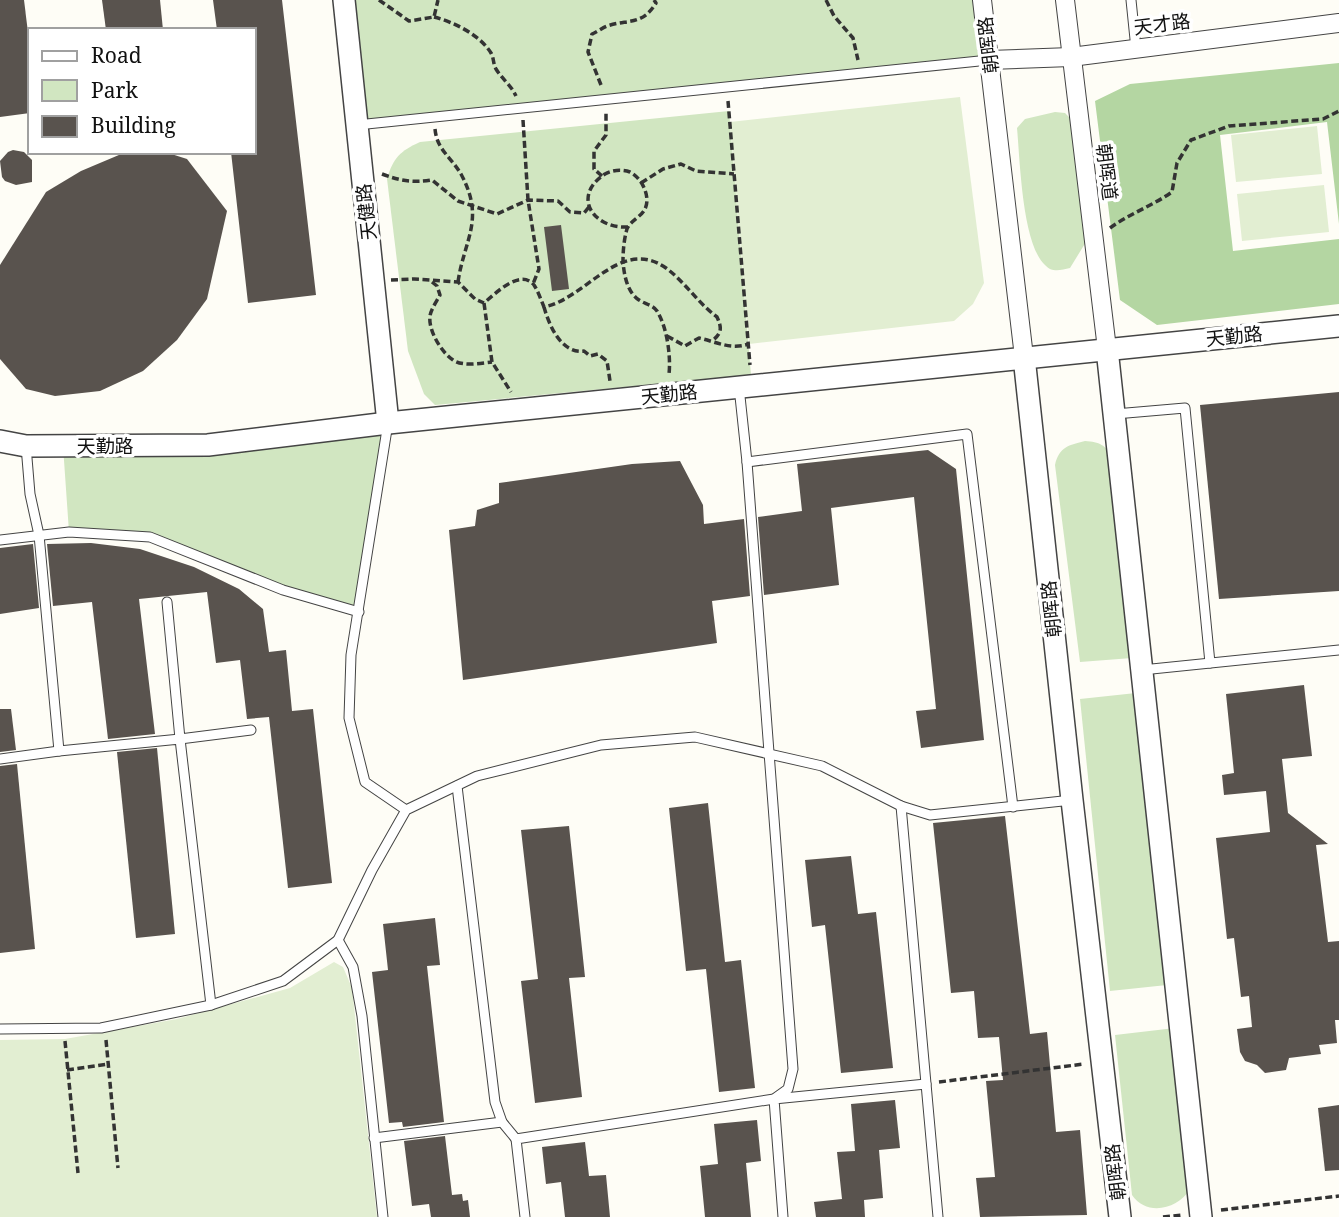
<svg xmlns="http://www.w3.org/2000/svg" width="1339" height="1217" font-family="'Noto Serif','Noto Sans SC',serif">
	<rect width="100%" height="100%" fill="#fefdf6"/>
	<g fill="#d1e6c1">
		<polygon points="344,0 982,0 989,60 357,125"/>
		<path d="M729,111L751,375L435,405L424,394L408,351L387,179C393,158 400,151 420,142Z"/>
		<path d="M1055,112L1065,113L1075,123L1089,237L1070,268C1061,270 1052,273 1045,265C1022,244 1020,159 1017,128L1025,119Z"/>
		<polygon points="388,423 359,612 283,590 150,537 69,532 63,446"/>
		<path d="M1085,441C1100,442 1105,445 1113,457L1132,658L1080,662L1055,465C1059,447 1069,445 1085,441Z"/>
		<polygon points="1136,693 1167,985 1110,991 1080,699"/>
		<path d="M1175,1028L1190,1189C1178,1209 1147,1217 1132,1195L1115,1035Z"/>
	</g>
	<polygon fill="#b4d6a2" points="1339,63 1339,224 1327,122 1220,135 1233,251 1339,239 1339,304 1157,325 1120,300 1095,101 1130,84"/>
	<g fill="#e2eed2">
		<polygon points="960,97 984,283 973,304 954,321 749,344 730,122"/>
		<polygon points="1317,126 1322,174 1236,182 1231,135"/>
		<polygon points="1324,185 1329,232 1242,241 1237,194"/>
		<polygon points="334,962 343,967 352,988 377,1217 0,1217 0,1040 65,1039 177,1019 290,988"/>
	</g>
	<g fill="#59534e">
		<polygon points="0,0 24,0 30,49 30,113 0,117"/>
		<polygon points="102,0 160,0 163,30 106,30"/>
		<polygon points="213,0 282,0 316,295 248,303 231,152 254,152 254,30 217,30"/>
		<polygon points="13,150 24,152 32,160 32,182 16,185 5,181 2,177 0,161 8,152"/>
		<polygon points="126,152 165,152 187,159 227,211 207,299 177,340 143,371 100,391 55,396 26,389 0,359 0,265 46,192 81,171"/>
		<polygon points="561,225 569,289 552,291 544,227"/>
		<polygon points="1339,392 1339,591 1219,599 1200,405"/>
		<polygon points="928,450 956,469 984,740 921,748 916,711 936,709 914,497 831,508 839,585 764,595 758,517 802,511 797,464"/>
		<polygon points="680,461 703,505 704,524 744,519 750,596 712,601 717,643 463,680 449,530 475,526 477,510 499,503 499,483 632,464"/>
		<polygon points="91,543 140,549 194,567 239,589 263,609 269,652 286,650 292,711 313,709 332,883 288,888 269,717 247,719 240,660 216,663 207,592 139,599 155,734 108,739 92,602 53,606 47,544"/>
		<polygon points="33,544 39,608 0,614 0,548"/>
		<polygon points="1304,685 1312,756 1282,759 1288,813 1328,844 1316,845 1328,942 1339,941 1339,1020 1335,1020 1337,1043 1319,1045 1321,1054 1289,1058 1286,1070 1265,1073 1257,1065 1245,1061 1240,1052 1237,1029 1252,1027 1249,996 1241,997 1234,938 1227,939 1216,838 1270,832 1266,791 1224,795 1222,775 1234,773 1226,694"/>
		<polygon points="0,709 11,709 16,750 0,752"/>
		<polygon points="157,748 175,934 136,938 117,752"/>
		<polygon points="17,764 35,949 0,953 0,766"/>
		<polygon points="708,803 725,962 741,960 755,1088 719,1092 706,969 686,971 669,808"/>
		<polygon points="1005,816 1030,1034 1047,1032 1056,1132 1080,1130 1087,1215 980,1217 976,1178 995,1177 986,1081 1003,1080 999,1037 978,1038 974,991 951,993 933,823"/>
		<polygon points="569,826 585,977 569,978 582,1097 535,1103 521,981 538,979 521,830"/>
		<polygon points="851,856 858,914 876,912 893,1068 841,1073 825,925 812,927 805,860"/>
		<polygon points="435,918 440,965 427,966 444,1122 403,1127 402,1122 389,1123 372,972 388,970 383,924"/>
		<polygon points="895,1100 900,1148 879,1150 883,1198 864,1200 865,1217 816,1217 814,1202 842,1199 837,1152 855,1151 851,1104"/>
		<polygon points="1339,1105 1339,1170 1325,1171 1318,1108"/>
		<polygon points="757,1120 761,1161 746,1163 751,1217 705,1217 700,1166 718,1164 714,1124"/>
		<polygon points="445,1136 452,1195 462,1194 463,1201 468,1200 470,1217 431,1217 429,1204 412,1206 404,1141"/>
		<polygon points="585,1142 589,1176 606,1175 610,1217 565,1217 561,1182 546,1184 542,1147"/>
	</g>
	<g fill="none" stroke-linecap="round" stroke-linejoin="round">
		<defs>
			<g id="service">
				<polyline points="1131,0 1136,49"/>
				<polyline points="357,125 989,60"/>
				<polyline points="1115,414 1185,408 1210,663"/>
				<polyline points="388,423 351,655 349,718 365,782 406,810"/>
				<polyline points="26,446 30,494 39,535 59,751 180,739 211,1005"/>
				<polyline points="747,462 967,434 1013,807"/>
				<polyline points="0,540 69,532 150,537 283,590 359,612"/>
				<polyline points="167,602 180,739 251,730"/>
				<polyline points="1142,670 1339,650"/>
				<polyline points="0,759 59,751"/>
				<polyline points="457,786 495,1102 502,1122 516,1139"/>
				<polyline points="901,806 938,1217"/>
				<polyline points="338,940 353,967 362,1016 383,1217"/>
				<polyline points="0,1029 101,1028 211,1005 283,981 338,940 372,870 406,810 477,776 601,745 695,737 822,766 901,806 930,815 1072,800"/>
				<polyline points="374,1138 502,1122"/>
				<polyline points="525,1217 516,1139 774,1099 788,1089 793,1069 747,462 739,387"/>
				<polyline points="783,1217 774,1099 926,1084"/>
			</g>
			<g id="minor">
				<polyline points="982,0 1024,357"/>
				<polyline points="1065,0 1107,349"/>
				<polyline points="989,60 1071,57 1339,23"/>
			</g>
			<g id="tertiary">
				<polyline points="344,0 388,423"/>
				<polyline points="1107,349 1201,1217"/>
				<polyline points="1024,357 1072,800 1120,1217"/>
				<polyline points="0,441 26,446 208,445 388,423 1339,326"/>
			</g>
		</defs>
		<use href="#service" stroke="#444" stroke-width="11"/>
		<use href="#minor" stroke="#444" stroke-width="20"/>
		<use href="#tertiary" stroke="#444" stroke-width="24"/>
		<g stroke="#333" stroke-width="3.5" stroke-dasharray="7 3.5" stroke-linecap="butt">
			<polyline points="379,0 409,21 434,17 438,0"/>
			<polyline points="826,0 834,16 853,38 858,60"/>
			<path d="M434,17C454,22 480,35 491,53C494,58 493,64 496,69C502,79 511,85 516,96"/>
			<path d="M601,85L588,52L592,34C597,32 602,28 607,26C628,19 642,26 656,3L654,0"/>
			<polyline points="728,101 750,365"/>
			<polyline points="523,120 528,200 539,269 533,284"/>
			<path d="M435,129C437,151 452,157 462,176C485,220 464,240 458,282"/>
			<path d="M382,174C400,181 414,183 432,180L458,201L497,214L528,200L558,201L570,212L584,213L589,207"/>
			<polyline points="602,176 594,169 594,151 606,135 606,113"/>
			<polyline points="641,183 663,169 681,164 696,171 734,174"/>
			<path d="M628,227C593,229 571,196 605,174C612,170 622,169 630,172C642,178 651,197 645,209C641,217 630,221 627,229C624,239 623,251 623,261C624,275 627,292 639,300C645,304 653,305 657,311C667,327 671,356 669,374"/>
			<path d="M1110,228C1129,214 1152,206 1172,192L1177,163L1191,140L1229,126L1323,119L1339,111"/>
			<path d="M391,280L414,279L458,282L475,299L484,303C495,294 520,268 534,285C538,291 541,300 544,307C586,299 620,236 666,268C685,282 698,303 717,317C722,328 722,333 712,341"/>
			<path d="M432,282L437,286L440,295C437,301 431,309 430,316C428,330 441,352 453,360C463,367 481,363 492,362"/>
			<polyline points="484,303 492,362 511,392"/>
			<path d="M544,307C549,325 561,354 584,351L590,356L598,354L607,361L610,381"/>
			<path d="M667,336L685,346L699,338C717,342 730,350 749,344"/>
			<polyline points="106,1040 118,1168"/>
			<polyline points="65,1041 78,1173"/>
			<polyline points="67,1070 109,1064"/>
			<polyline points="939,1082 1084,1064"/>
			<polyline points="1221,1210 1339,1196"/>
			<polyline points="1163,1217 1182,1215"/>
		</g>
		<use href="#service" stroke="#fff" stroke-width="9"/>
		<use href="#minor" stroke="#fff" stroke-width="18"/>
		<use href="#tertiary" stroke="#fff" stroke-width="21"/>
	</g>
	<g text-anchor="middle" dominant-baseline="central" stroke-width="7" stroke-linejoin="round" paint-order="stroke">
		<g font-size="19" fill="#111" stroke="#fff">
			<text transform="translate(1162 24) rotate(-7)">天才路</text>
			<text transform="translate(988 45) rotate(-97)">朝晖路</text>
			<text transform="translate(1107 172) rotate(83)">朝晖道</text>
			<text transform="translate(366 212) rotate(-96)">天健路</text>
			<text transform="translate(1234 336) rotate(-6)">天勤路</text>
			<text transform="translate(669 394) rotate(-6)">天勤路</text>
			<text x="105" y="446">天勤路</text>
			<text transform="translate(1051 609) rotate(-96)">朝晖路</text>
			<text transform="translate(1115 1172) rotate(-97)">朝晖路</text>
		</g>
	</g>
	<rect x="28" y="28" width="228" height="126" fill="#ffffff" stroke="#a0a0a0" stroke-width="2"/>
	<rect x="42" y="51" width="35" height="10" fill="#ffffff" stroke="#a0a0a0" stroke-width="2"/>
	<text x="91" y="63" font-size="21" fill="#111111">Road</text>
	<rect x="42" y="80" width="35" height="21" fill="#d1e6c1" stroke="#a0a0a0" stroke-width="2"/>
	<text x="91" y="98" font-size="21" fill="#111111">Park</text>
	<rect x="42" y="116" width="35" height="21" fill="#59534e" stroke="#a0a0a0" stroke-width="2"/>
	<text x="91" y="133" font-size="21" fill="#111111">Building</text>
</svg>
